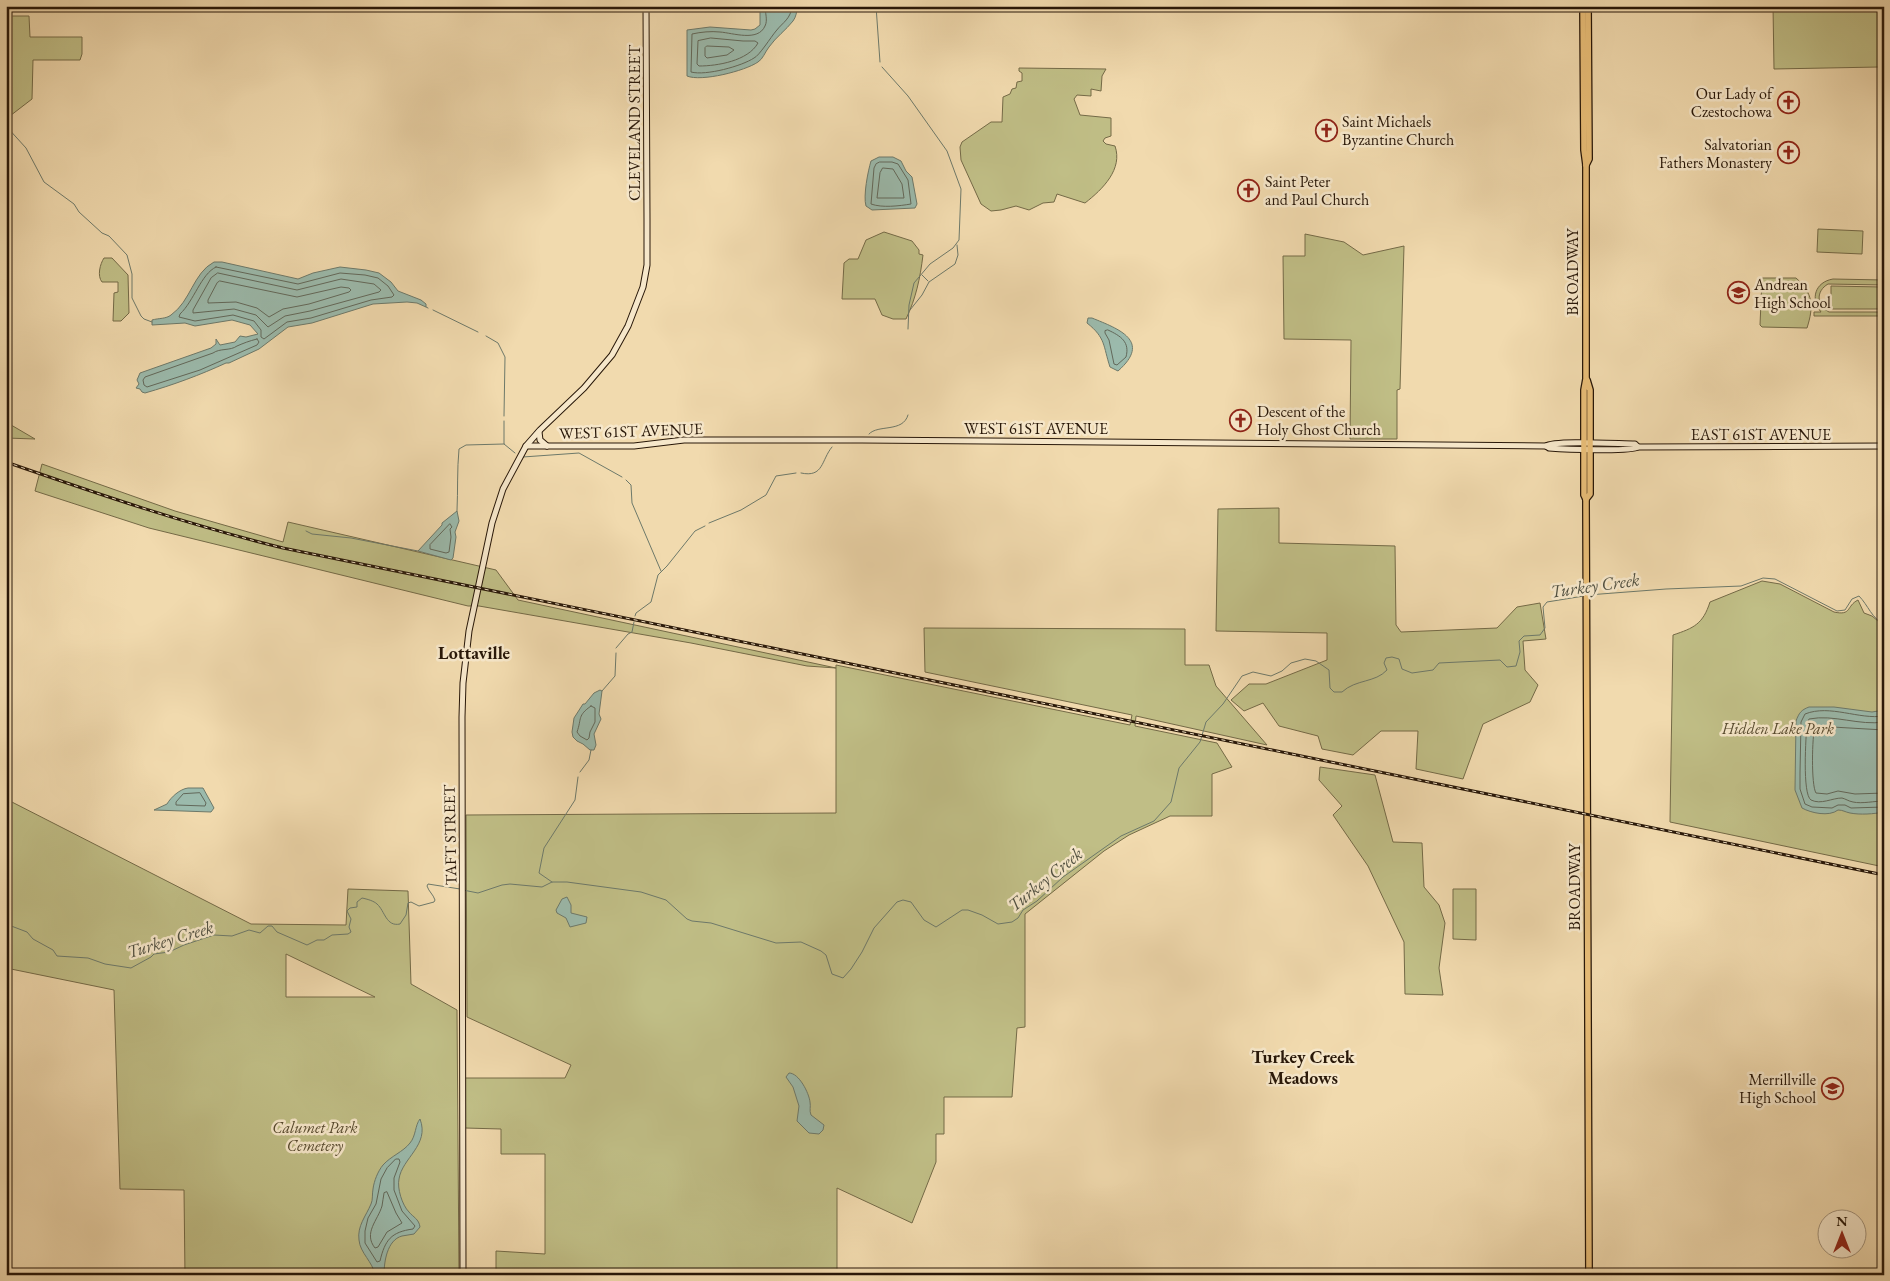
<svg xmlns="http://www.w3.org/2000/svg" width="1890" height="1281" font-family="'EB Garamond',serif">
	<rect width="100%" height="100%" fill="#f1daae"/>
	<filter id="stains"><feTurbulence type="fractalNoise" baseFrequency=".004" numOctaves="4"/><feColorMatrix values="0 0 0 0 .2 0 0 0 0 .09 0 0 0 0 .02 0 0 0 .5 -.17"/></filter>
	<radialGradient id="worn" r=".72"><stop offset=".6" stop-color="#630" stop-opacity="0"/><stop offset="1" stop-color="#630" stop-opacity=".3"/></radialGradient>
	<g fill="#c0be86" stroke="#746a47" fill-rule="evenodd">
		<polygon points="1773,6 1884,6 1884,41 1881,41 1879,67 1774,69"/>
		<polygon points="6,16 29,16 30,37 82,37 82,54 80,60 33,60 32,99 6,119"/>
		<path d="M1019,68L1106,69L1102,76L1101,91L1091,89V96L1077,95L1074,99L1080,115L1111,118V136L1105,138L1103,141L1106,144L1115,146C1123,169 1103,189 1085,203L1057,194L1054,202L1043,203L1029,210L1016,206L1001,210L991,211L981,204L961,160L960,147L962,142L991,122H1002L1003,97L1010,94L1012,89L1016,88L1017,82L1022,81V73L1019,71Z"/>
		<polygon points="1818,229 1863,231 1862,254 1817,252"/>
		<path d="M884,232L912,241L919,250V254L923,255C920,279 916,298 906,319H893L882,315L875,299H842L844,263L849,259H858L866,240Z"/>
		<polygon points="1305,234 1344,242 1363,255 1404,246 1400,389 1397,390 1397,439 1350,439 1351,340 1284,339 1283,256 1305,256"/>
		<path d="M104,258H112L128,275L129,313L121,321H113L114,293L118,292V282H102C97,276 100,264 104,258Z"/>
		<path d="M1762,278H1796C1813,293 1814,306 1807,328L1762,327L1760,325Z"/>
		<path d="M1833,279L1884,280V285L1828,284C1816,291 1816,305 1829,312H1884V316H1814V312H1821C1810,299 1815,282 1833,279Z"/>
		<polygon points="1831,286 1882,287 1882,309 1831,309"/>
		<polygon points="6,422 35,439 6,438"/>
		<polygon points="42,464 175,511 283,542 288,522 496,570 518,600 836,668 836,665 1130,725 1132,715 925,672 924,628 1185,629 1185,665 1209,665 1216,686 1267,745 1136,716 1135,726 1217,743 1232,767 1212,774 1212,816 1170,816 1129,835 1104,851 1025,914 1025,1027 1017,1028 1012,1097 944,1097 944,1134 936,1134 936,1162 912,1223 837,1188 837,1275 496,1275 496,1251 545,1254 545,1154 501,1154 501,1129 465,1128 464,1078 565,1078 571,1065 467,1017 466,815 836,813 836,668 807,666 691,643 479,606 468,606 149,528 35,491"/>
		<polygon points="1279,508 1279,543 1395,546 1396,625 1401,632 1497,628 1517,607 1540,603 1546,639 1523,641 1525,670 1538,685 1530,702 1483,724 1463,779 1416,769 1418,731 1381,731 1353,755 1322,749 1318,736 1279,726 1263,703 1244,711 1231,700 1249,684 1266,684 1327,660 1327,633 1216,631 1218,509"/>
		<path d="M1762,581L1780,584L1834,612C1852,616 1846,606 1858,600L1864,613L1872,616L1884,626V867L1670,822L1673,635C1694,628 1703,624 1710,602Z"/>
		<polygon points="1320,767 1375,775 1393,842 1422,843 1424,887 1439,905 1445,923 1439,968 1443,995 1405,994 1404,942 1368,866 1333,815 1342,806 1319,780"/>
		<path d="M6,799L251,924L346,925L348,889L408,891L411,984L457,1010L459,1275H185L184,1190L120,1189L114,990L6,968ZM286,954L375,997H286Z"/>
		<polygon points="1453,889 1476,889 1476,940 1453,939"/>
	</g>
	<g fill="#9bbaac" stroke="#6d796a">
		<path d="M760,6H797C797,12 796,17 793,21C786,30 776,37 769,47C765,52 763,59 758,62C745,71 701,82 687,76V30L710,27L751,30L755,29L760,25Z"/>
		<path d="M879,157H893L901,161L906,171L912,177L917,204L915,208L872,210L866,206C863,196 868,171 871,161Z"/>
		<path d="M214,262H222L298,279L313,273L340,267L366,270L379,273L391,282L398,291L421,300L426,304V307L417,303L407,302L373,304L312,323L288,327L259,349L229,363H226C200,375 173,385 145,393L142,392L140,389L136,388L139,384L137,380L140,373L211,348L216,344V339L220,345L235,342L240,336L246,337L258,334L250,325L232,320L195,326L185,323L152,325V320C159,318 166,319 171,315C191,301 193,273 214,262Z"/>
		<path d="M1088,318H1092C1119,329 1152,341 1118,371L1110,367C1103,346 1106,338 1087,323Z"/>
		<polygon points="457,511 459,521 455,532 456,537 453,558 451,560 418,551 442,525 442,523"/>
		<polygon points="600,690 602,691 599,714 601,719 594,734 596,745 594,750 590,750 583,744 577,741 573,737 572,732 574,718 583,704 585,704 594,693"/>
		<path d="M1809,707H1834L1872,712L1884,710V812C1874,814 1860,815 1850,813C1845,812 1843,810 1838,810C1829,817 1811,813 1802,808L1795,790L1796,721C1799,713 1801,710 1809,707Z"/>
		<path d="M188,788H203L214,808L211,812L154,810L167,804C171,797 180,789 188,788Z"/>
		<polygon points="567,897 571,905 571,913 587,917 586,923 570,927 566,918 557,913 556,910 562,899"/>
		<path d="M789,1073C799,1073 809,1093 810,1102C811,1107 809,1110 811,1115L824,1125L823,1130L819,1134L809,1133L797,1121L799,1106L793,1087L786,1077Z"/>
		<path d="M420,1119C430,1145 402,1158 399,1179C397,1188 402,1205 409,1212C413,1217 419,1219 420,1227L414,1234C410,1235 406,1235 402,1236C387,1240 384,1262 384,1275H375C373,1262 360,1253 359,1240C357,1226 366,1216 371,1204C373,1200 372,1194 373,1189C374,1181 378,1171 383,1165C391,1156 403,1152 410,1143C416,1136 415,1125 420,1119Z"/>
	</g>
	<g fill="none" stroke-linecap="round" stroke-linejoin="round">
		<g stroke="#62685a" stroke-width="1">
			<path d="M765,6C765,13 768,20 765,26C758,42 733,33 720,32C711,31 701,32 692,34L691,72C706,76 742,66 754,58C759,56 771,37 776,31C783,22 791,19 792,6"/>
			<path d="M711,38L743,41H755L758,43C748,61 717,66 699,66L697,64L698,41Z"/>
			<polygon points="707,46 729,47 734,50 727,55 707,58 705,56 705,48"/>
			<path d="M880,162H892L898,164L908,180L911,204C899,206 882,208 871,204L874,168L876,164Z"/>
			<polygon points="883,168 893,169 902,184 904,198 877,198 880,173"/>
			<path d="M216,267L298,284L340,273L365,275L378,278L388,286L394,295L392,297L371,300L311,318L287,322L264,339L261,337V330L254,321L233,315L195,321L179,317L180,314C194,301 201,274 216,267Z"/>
			<polygon points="218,273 297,290 341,279 374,284 381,290 379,292 310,311 285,316 268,327 256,315 234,309 193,313 193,310 211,278"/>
			<polygon points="220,281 297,297 341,287 349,288 351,290 349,292 309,304 283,309 269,317 257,308 236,302 208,303 208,300 217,283"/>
			<path d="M1108,330C1121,336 1130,342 1126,357L1117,365L1114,364L1109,340L1105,333V331Z"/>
			<path d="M257,339L259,342L257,345L200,370L147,387L144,385L143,380L145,377L213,353C220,348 230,351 237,346C244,343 249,341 257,339Z"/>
			<polygon points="450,524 452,527 450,529 451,537 449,552 446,553 430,549 430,545"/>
			<path d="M591,706L595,708V722L590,732L589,738L587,740L580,736L577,732C582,718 577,716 591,706Z"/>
			<path d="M1884,716C1859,720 1830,704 1805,714L1801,722L1800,773V789L1805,804L1812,807L1832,808L1838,805H1845L1851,808L1884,807"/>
			<path d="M1884,722C1859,726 1834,714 1809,719L1807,723C1806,736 1802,794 1811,800C1821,805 1832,798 1842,798C1846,799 1848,801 1853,802C1862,804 1874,801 1884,801"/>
			<path d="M1884,730L1815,726C1812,736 1811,785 1816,793L1827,794L1838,791L1855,794L1884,793"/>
			<polygon points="200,793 206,803 205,806 176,805 176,802 183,794"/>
			<path d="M396,1159H399L400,1162L394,1178V1190L402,1211L415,1226L413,1229C391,1232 385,1240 380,1261L377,1262L365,1243V1231L368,1218L376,1204L381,1179L387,1168Z"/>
			<path d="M387,1192L396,1213L402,1223L387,1232L378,1247L375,1248C363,1233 378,1220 382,1206C383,1202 383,1197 384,1193Z"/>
		</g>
		<g stroke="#6d796a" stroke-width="1">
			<polyline points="876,6 880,62"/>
			<polyline points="882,67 908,96 947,151 961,189 959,240 953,248 930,264 914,283 909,305 908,329"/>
			<polyline points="6,126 26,148 44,182 74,204 79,212 102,233 109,236 127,255 132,274 132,298 141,316 144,319 152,322"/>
			<polyline points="922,275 928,281"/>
			<polyline points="426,307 428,308"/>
			<polyline points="433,310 478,332"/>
			<polyline points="910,310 922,295 929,282 955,264 958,255 957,245"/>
			<polyline points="486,336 498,343 505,357 504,416"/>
			<polyline points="504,421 504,444 515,453"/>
			<path d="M869,434C878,424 903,433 908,415"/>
			<polyline points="523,457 579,453 622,477"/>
			<path d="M801,473C824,478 821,460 832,447"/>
			<polyline points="626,480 631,485 632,503 661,571"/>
			<path d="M457,511C458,490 457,470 459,449L466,445L504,444"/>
			<polyline points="709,523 741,510 766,495 776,476 796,473"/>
			<polyline points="306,531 312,534 351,538 418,551"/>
			<path d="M1588,595L1666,589L1741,586L1763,578L1775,579L1837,611L1845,610L1852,599L1859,596C1868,605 1872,619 1884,624"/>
			<polyline points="635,616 636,613 651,602 658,575 667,566 695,531 705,526"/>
			<polyline points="616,648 628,634 632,632 634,622"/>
			<polyline points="602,691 615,676 616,653"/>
			<polyline points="580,772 589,760 591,750"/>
			<polyline points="552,882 539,873 544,848 575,800 578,777"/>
			<path d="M463,890L478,893L502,885L510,884L542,887L552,882H567L641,892L666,900L687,919L692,921L711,923L776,943L801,942L821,951L826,955L832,974L843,978L851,969L862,952L874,928L897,902L903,900L911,902L924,920L936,927L962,910H968L982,915L998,924L1012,922L1018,918L1023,910L1037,901L1063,877L1121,836L1154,821L1171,802L1179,768L1200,742L1206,722L1223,704L1242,676L1253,672L1271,676L1282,671L1291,663L1305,659L1316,661L1329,670L1330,688L1334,692H1342C1356,679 1375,683 1387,670L1384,663L1386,658L1392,657L1399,659L1402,669L1412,673L1433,670L1439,663L1500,660L1507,667L1516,666L1520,652L1519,641L1524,636L1540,635L1545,628L1543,607L1547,602L1584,596"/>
			<path d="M6,924L27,932L33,939L53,950L57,956L88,958L105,964L131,968L151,957L154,954L169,952L184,945L214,935L232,936L249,930L260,933L268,926H272L277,932L307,945L317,940H324L332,935L348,934L351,932L349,927L351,919L347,911L350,908L357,907V902L362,898C367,899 374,901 377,904C385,911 386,927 400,924L406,915L408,903L411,902L419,906L434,902L435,900C433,894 429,892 427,886L428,884L460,889"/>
		</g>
		<defs>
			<g id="secondary">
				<polyline points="539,432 540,440 547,446"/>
				<path d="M526,446H634L684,440H862L1546,446L1549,448C1563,449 1631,452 1638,447"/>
				<path d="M1546,446C1554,440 1620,444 1635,444L1638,447L1884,446"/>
				<polyline points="463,1275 462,717 463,683 469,631 492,523 503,489 526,446 540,430 584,388 612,355 628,326 643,287 647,265 647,220 646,6"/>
			</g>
			<g id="primary">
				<polyline points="1583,6 1584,150 1586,165 1586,379 1584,390 1584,495 1586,499 1586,506 1589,1275"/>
				<polyline points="1586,165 1589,159 1588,6"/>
				<polyline points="1586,499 1590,494 1590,390 1587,380"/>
			</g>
		</defs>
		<use href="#secondary" stroke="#281708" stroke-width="7"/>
		<use href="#primary" stroke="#281708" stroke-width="8"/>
		<use href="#secondary" stroke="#f6e7ca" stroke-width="5"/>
		<use href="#primary" stroke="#e8bd77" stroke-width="5.5"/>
		<defs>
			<path id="rail" d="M6,462C98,494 189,525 283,548L1884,875"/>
		</defs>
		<use href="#rail" stroke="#281708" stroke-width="3"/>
		<use href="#rail" stroke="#f6e7ca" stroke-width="1" stroke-dasharray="4" stroke-linecap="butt"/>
	</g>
	<defs>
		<symbol id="church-ring" viewBox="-11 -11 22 22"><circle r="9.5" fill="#f6e7ca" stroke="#8f2418" stroke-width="1.5"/><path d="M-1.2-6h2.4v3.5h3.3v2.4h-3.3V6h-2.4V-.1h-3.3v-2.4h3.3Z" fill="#8f2418"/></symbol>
		<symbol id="school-ring" viewBox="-11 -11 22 22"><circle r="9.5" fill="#f6e7ca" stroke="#8f2418" stroke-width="1.5"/><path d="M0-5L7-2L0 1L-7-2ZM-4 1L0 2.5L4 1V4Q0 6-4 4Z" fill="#8f2418"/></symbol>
	</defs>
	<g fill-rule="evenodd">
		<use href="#church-ring" x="1776" y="90" width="25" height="25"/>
		<use href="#church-ring" x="1314" y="118" width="25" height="25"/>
		<use href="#church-ring" x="1776" y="140" width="25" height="25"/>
		<use href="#church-ring" x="1236" y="178" width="25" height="25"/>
		<use href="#school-ring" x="1726" y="280" width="25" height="25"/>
		<use href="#church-ring" x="1228" y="408" width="25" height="25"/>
		<use href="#school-ring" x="1820" y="1076" width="25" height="25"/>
	</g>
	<g text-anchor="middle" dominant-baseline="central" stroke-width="5" stroke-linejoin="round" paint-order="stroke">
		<g font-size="16" fill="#281708" stroke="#f6e7ca" text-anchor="start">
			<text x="1772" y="93" text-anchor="end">Our Lady of<tspan x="1772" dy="18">Czestochowa</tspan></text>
			<text x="1342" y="121">Saint Michaels<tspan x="1342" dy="18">Byzantine Church</tspan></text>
			<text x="1772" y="144" text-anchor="end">Salvatorian<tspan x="1772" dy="18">Fathers Monastery</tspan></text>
			<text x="1265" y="181">Saint Peter<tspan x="1265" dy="18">and Paul Church</tspan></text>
			<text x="1754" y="284">Andrean<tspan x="1754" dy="18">High School</tspan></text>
			<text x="1257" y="411">Descent of the<tspan x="1257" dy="18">Holy Ghost Church</tspan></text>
			<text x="1816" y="1079" text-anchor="end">Merrillville<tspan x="1816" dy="18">High School</tspan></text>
		</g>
		<g font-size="16" fill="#281708" stroke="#f6e7ca">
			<text transform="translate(634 123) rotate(-90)">CLEVELAND STREET</text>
			<text transform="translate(1572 272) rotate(-90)">BROADWAY</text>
			<text x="1036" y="428">WEST 61ST AVENUE</text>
			<text transform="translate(631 431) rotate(-2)">WEST 61ST AVENUE</text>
			<text x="1761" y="434">EAST 61ST AVENUE</text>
			<text transform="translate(450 835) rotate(-91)">TAFT STREET</text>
			<text transform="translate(1574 887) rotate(-90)">BROADWAY</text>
		</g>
		<g font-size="16" font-style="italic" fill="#56492e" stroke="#f6e7ca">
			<text x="1778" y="728">Hidden Lake Park</text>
			<text x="315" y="1127">Calumet Park<tspan x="315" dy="18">Cemetery</tspan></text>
		</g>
		<g font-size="18" font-style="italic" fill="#505041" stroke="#f6e7ca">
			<text transform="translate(1595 585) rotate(-8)">Turkey Creek</text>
			<text transform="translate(1045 879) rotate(-39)">Turkey Creek</text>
			<text transform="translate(170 939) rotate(-17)">Turkey Creek</text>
		</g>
		<g font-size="18" font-weight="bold" fill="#281708" stroke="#f6e7ca">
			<text x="474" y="652">Lottaville</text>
			<text x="1303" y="1056">Turkey Creek<tspan x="1303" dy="21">Meadows</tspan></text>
		</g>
	</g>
	<rect width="1890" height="1281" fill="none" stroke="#f1daae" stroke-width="25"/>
	<rect x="8" y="8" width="1875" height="1266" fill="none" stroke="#281708" stroke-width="2.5"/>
	<rect x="12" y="12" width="1865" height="1256" fill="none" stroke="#281708"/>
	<g transform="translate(1842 1234)"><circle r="24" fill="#f6e7ca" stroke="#a4947c"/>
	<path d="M0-4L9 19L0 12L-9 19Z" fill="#8f2418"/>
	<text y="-8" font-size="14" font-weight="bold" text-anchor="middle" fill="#281708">N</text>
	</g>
	<rect width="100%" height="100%" filter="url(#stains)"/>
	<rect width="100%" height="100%" fill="url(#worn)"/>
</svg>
